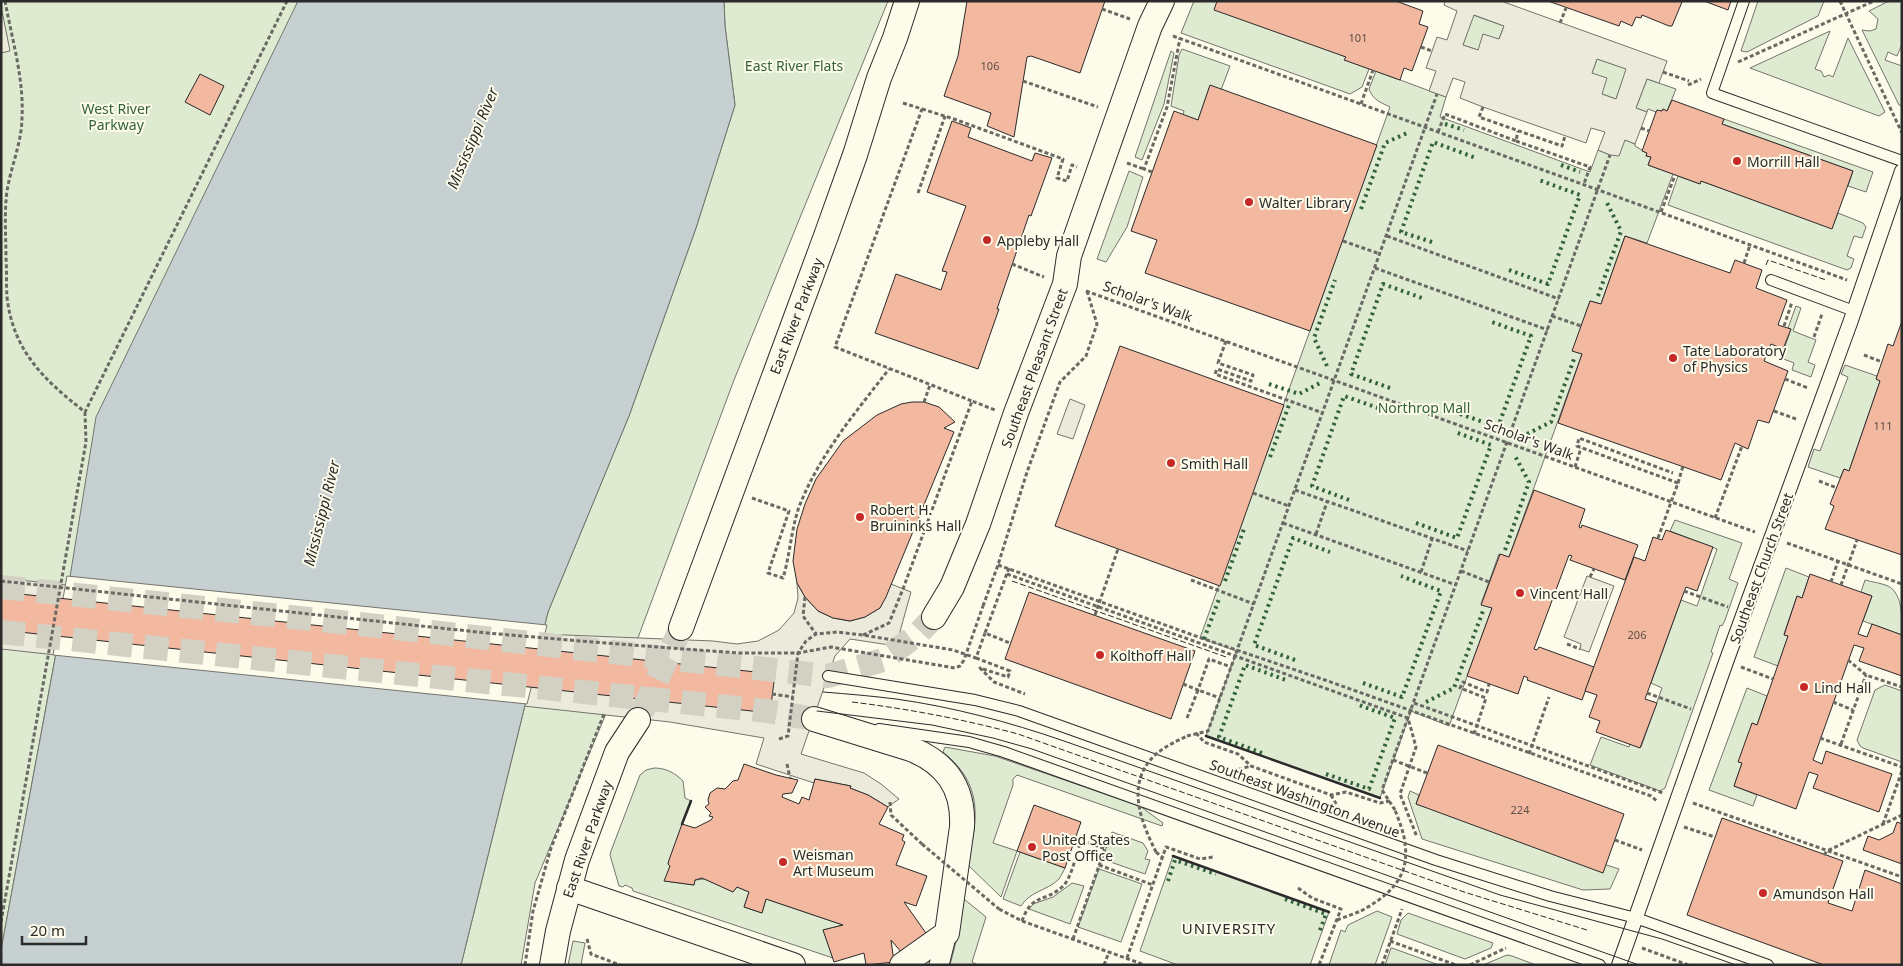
<svg xmlns="http://www.w3.org/2000/svg" width="1903" height="966" font-family="'Noto Sans',sans-serif">
	<rect width="100%" height="100%" fill="#fdfbea"/>
	<g fill="#deebd1" stroke="#74746e">
		<polygon points="1,1 298,1 69,583 1,950"/>
		<polygon points="724,1 888,1 734,380 639,635 535,883 521,965 461,965 548,612 629,416 696,228 735,105 725,26"/>
		<polygon points="1194,1 1217,1 1346,57 1345,59 1369,69 1362,87 1350,94 1181,33"/>
		<polygon points="1758,1 1824,1 1818,16 1747,52 1741,51"/>
		<polygon points="1889,1 1902,1 1902,44 1897,56 1888,52 1885,60 1902,66 1902,106 1899,105 1862,30 1870,31 1876,29 1878,19 1869,11"/>
		<polygon points="1473,15 1504,26 1499,39 1478,50 1463,45"/>
		<polygon points="1830,31 1815,69 1821,71 1824,77 1829,75 1833,77 1848,38 1885,112 1879,116 1750,68"/>
		<polygon points="1182,49 1230,66 1221,90 1210,86 1198,120 1183,115 1184,111 1171,106 1179,55"/>
		<polygon points="1171,51 1174,53 1164,104 1142,160 1135,157"/>
		<polygon points="1597,59 1627,69 1616,99 1602,94 1592,73"/>
		<path d="M1376,71L1446,97L1440,117L1590,172L1598,150L1610,155L1625,140L1635,144V146L1647,153L1646,156L1651,157L1648,165L1673,174L1647,243L1625,236L1601,304L1590,301L1573,351L1582,354L1509,557L1499,554L1481,604L1492,608L1449,726L1411,711L1380,798L1206,736L1237,651L1200,638L1390,107C1380,102 1373,100 1369,89Z"/>
		<polygon points="1647,79 1676,89 1667,111 1663,109 1662,111 1656,112 1648,109 1647,112 1636,108"/>
		<polygon points="1724,119 1873,172 1866,192 1848,186 1853,171 1722,124"/>
		<polygon points="1129,171 1143,177 1127,227 1106,262 1097,259"/>
		<polygon points="1678,176 1700,184 1701,181 1832,228 1838,213 1863,223 1866,227 1862,238 1854,236 1847,256 1854,259 1851,268 1847,270 1668,205"/>
		<polygon points="1796,306 1801,308 1793,331 1816,340 1808,362 1815,365 1811,377 1792,370 1794,363 1781,358 1791,329 1788,328"/>
		<polygon points="1845,365 1877,376 1876,379 1880,381 1849,471 1844,469 1840,478 1808,467 1814,449 1820,451 1848,377 1841,374"/>
		<polygon points="1675,520 1742,543 1729,579 1738,583 1725,620 1722,626 1720,625 1711,652 1713,653 1665,788 1660,791 1590,765 1601,737 1629,747 1630,744 1641,747 1662,688 1651,683 1681,600 1697,606 1717,549 1670,531"/>
		<polygon points="1786,568 1809,577 1802,598 1797,596 1784,634 1788,636 1778,666 1754,657"/>
		<path d="M1865,580C1872,582 1881,583 1888,586C1903,594 1902,618 1902,635L1863,621L1872,596L1861,592Z"/>
		<polygon points="1885,685 1902,691 1902,762 1863,748 1860,746 1857,740 1875,690"/>
		<polygon points="1747,688 1767,696 1757,725 1752,723 1742,763 1734,786 1757,795 1753,806 1709,790"/>
		<path d="M945,747L995,756L1140,806L1163,823L1162,826L1017,775L1013,779V785L993,843L1017,851L1001,897L967,864C978,819 984,785 943,752Z"/>
		<path d="M654,768C666,768 675,773 683,781L685,798L691,801L668,864L670,866L665,881L694,885L695,880L705,879L733,892L737,887L749,892L744,907L762,913L766,899L843,925L823,930L833,958L633,891L632,888L625,885L623,887L619,886L610,855L611,851L640,775L646,770Z"/>
		<polygon points="1410,791 1419,795 1416,804 1619,869 1610,889 1583,890 1422,839 1408,797"/>
		<polygon points="1112,832 1143,843 1148,851 1145,859 1150,860 1145,874 1102,859"/>
		<path d="M1020,852L1065,868C1063,872 1061,876 1059,879C1047,891 1030,891 1021,906L1003,899Z"/>
		<polygon points="1173,856 1329,912 1310,965 1178,965 1140,951"/>
		<polygon points="1099,869 1142,884 1121,942 1078,927"/>
		<polygon points="1072,883 1084,886 1070,924 1029,909 1033,904 1053,897"/>
		<polygon points="964,899 986,917 972,962 978,965 950,965 958,934"/>
		<polygon points="1377,911 1392,917 1375,965 1329,965 1341,930 1345,932 1348,925"/>
		<polygon points="1408,913 1493,943 1491,948 1465,959 1397,934 1401,920"/>
		<polygon points="573,941 585,943 581,965 568,965"/>
		<polygon points="1391,948 1392,948 1439,965 1385,965"/>
		<polygon points="1507,955 1512,956 1536,965 1483,965"/>
	</g>
	<g fill="#eceadb" stroke="#74746e" fill-rule="evenodd">
		<path d="M1445,1H1501L1667,61L1659,83L1647,79L1636,108L1647,112L1635,144L1625,140L1619,156L1610,155L1598,150L1605,132L1591,128L1586,143L1483,107L1460,98L1465,82L1453,78L1446,97L1429,91L1436,71L1426,68L1437,37L1447,40L1457,11L1444,5ZM1474,15L1504,26L1499,39L1483,34L1478,50L1463,45ZM1597,59L1626,69L1616,99L1602,94L1607,78L1592,73Z"/>
		<polygon points="1,6 10,51 1,53"/>
		<polygon points="1070,399 1085,405 1073,439 1057,434"/>
		<polygon points="1587,576 1614,586 1589,652 1580,649 1581,644 1564,637"/>
		<polygon points="1,578 518,633 713,641 737,644 758,641 779,630 794,613 798,598 797,583 805,597 818,611 833,618 850,621 865,617 880,608 891,584 911,592 896,646 850,639 835,656 801,754 864,773 881,784 899,799 888,807 868,795 850,788 851,786 815,779 814,783 756,764 764,738 670,722 1,649"/>
	</g>
	<polygon fill="#c7d0d0" stroke="#74746e" points="298,1 724,1 725,26 735,105 696,228 629,416 548,612 461,965 1,965 1,950 69,583 96,417"/>
	<polygon fill="#fdfbea" stroke="#74746e" points="67,576 547,625 527,704 53,655"/>
	<g fill="#f2b8a0" stroke="#2b2b2b">
		<polygon points="967,1 1105,1 1080,73 1031,56 1027,57 1014,137 987,126 991,113 944,96 958,56"/>
		<polygon points="1217,1 1396,1 1423,11 1419,24 1428,27 1412,71 1404,68 1400,80 1344,60 1346,57 1214,10"/>
		<polygon points="1548,1 1681,1 1682,2 1672,26 1669,26 1642,15 1641,18 1636,17 1632,26 1621,21 1619,26"/>
		<polygon points="1704,1 1731,1 1728,10"/>
		<polygon points="200,74 224,86 210,115 185,102"/>
		<polygon points="1210,85 1377,145 1310,331 1145,273 1157,240 1131,231 1174,111 1198,120"/>
		<polygon points="1672,100 1724,119 1722,124 1853,171 1832,229 1701,181 1700,184 1648,165 1651,157 1646,156 1647,153 1642,151 1656,112 1657,110 1662,111 1663,109 1667,111"/>
		<polygon points="952,121 971,128 968,137 1032,161 1035,153 1052,158 1031,216 1029,215 997,309 999,309 978,369 875,333 896,274 941,290 947,272 942,271 966,206 927,192"/>
		<polygon points="1625,236 1730,273 1735,260 1762,270 1756,288 1787,300 1778,325 1791,329 1783,349 1771,344 1764,361 1788,371 1785,379 1769,423 1758,420 1748,449 1735,443 1721,480 1558,423 1582,354 1572,351 1590,301 1601,304"/>
		<polygon points="1902,321 1902,555 1825,529 1834,506 1830,504 1844,469 1849,471 1880,381 1876,379 1888,344 1893,346"/>
		<polygon points="1120,346 1284,405 1220,586 1055,526"/>
		<polygon points="912,402 924,402 939,407 955,422 944,428 954,432 886,597 880,608 865,617 850,621 833,618 818,611 805,597 797,583 793,561 797,529 805,504 816,479 843,441 877,415 901,404"/>
		<polygon points="1534,490 1585,509 1579,527 1581,528 1582,525 1638,545 1625,580 1570,560 1572,556 1569,555 1534,649 1537,650 1539,647 1594,667 1582,700 1527,680 1528,678 1524,676 1518,694 1467,676 1492,608 1481,605 1500,554 1509,557"/>
		<polygon points="1666,530 1713,547 1697,591 1686,587 1681,600 1645,699 1657,703 1640,748 1596,732 1600,721 1589,717 1597,695 1585,691 1634,557 1645,561 1653,537 1662,540"/>
		<polygon points="1810,574 1872,596 1858,634 1867,637 1872,624 1902,635 1902,676 1859,661 1864,648 1854,645 1813,760 1822,764 1826,751 1892,774 1879,812 1813,788 1818,775 1809,772 1796,809 1734,786 1742,763 1738,762 1752,723 1757,725 1788,636 1784,635 1797,596 1802,598"/>
		<polygon points="1,592 775,674 770,713 1,630"/>
		<polygon points="1029,592 1195,651 1171,719 1005,659"/>
		<polygon points="1438,745 1624,814 1603,873 1416,804"/>
		<polygon points="744,764 776,775 798,780 792,793 783,794 782,797 799,804 802,797 809,800 815,779 851,786 850,788 868,795 888,807 879,824 904,835 902,840 905,842 896,865 927,876 916,906 904,902 928,936 902,953 891,940 894,962 866,965 864,953 834,962 823,930 843,925 766,899 762,913 744,907 749,892 737,887 733,892 702,878 695,880 694,885 664,881 670,866 668,864 669,860 682,824 695,828 711,820 713,817 709,816 711,813 705,807 709,804 708,800 710,793 717,788 725,789 733,781 738,780"/>
		<polygon points="1034,805 1081,822 1065,868 1017,851"/>
		<polygon points="1722,818 1843,861 1828,903 1852,911 1865,870 1902,884 1902,965 1824,965 1687,915"/>
		<polygon points="1897,822 1902,824 1902,864 1863,850 1868,836 1879,840 1893,833"/>
	</g>
	<g fill="none" stroke-linecap="round" stroke-linejoin="round">
		<g stroke="#d3d1c4" stroke-width="24" stroke-dasharray="24 12" stroke-linecap="butt">
			<polyline points="1,587 359,624 828,676 883,660 918,634 934,617"/>
			<polyline points="1,632 767,711 814,719"/>
			<polyline points="642,712 681,628"/>
		</g>
		<defs>
			<g id="service">
				<polyline points="1744,1 1712,93 1902,161"/>
				<polyline points="1771,280 1854,311"/>
				<polyline points="828,676 975,700 1019,711 1436,860 1550,896 1636,918 1768,965"/>
				<polyline points="879,729 969,742 1004,752 1600,965"/>
			</g>
			<polyline id="pedestrian" points="1619,965 1726,662 1850,323 1902,171"/>
			<polyline id="minor" points="939,965 947,933"/>
			<g id="tertiary">
				<polyline points="934,617 952,587 978,524 1016,413 1065,284 1069,256 1150,26 1162,1"/>
				<polyline points="681,628 826,236 855,155 879,78 895,38 907,1"/>
				<path d="M814,719L911,749C946,763 964,788 962,827L947,933L902,965"/>
				<polyline points="569,888 793,965"/>
				<polyline points="552,965 558,931 577,860 617,752 638,720"/>
			</g>
		</defs>
		<use href="#service" stroke="#2b2b2b" stroke-width="12"/>
		<use href="#pedestrian" stroke="#2b2b2b" stroke-width="16"/>
		<use href="#minor" stroke="#2b2b2b" stroke-width="21"/>
		<use href="#tertiary" stroke="#2b2b2b" stroke-width="26"/>
		<g stroke="#6a6964" stroke-width="3" stroke-dasharray="4 2.5" stroke-linecap="butt">
			<path d="M5,1C12,39 24,79 22,117C22,142 11,166 7,191C4,214 6,236 6,259C7,272 6,285 7,297C13,351 44,380 85,412L287,1"/>
			<polyline points="1840,1 1902,133"/>
			<polyline points="1102,9 1130,19"/>
			<polyline points="1560,23 1566,8"/>
			<polyline points="1173,36 1847,280"/>
			<polyline points="1421,47 1432,51"/>
			<polyline points="1738,62 1874,1"/>
			<polyline points="1663,72 1689,81"/>
			<polyline points="1023,81 1098,107"/>
			<polyline points="1688,85 1701,79"/>
			<polyline points="903,103 922,109 835,347 972,401"/>
			<polyline points="1361,104 1373,70"/>
			<polyline points="1483,107 1479,117 1562,146 1565,136"/>
			<polyline points="922,109 954,119 1063,159 1057,178 1067,181 1072,165 1077,167"/>
			<polyline points="1641,128 1649,131"/>
			<polyline points="1438,132 1445,114 1516,141 1518,131"/>
			<polyline points="1516,141 1590,167 1584,184"/>
			<polyline points="1127,163 1144,169"/>
			<polyline points="1152,172 1144,169 1167,107 1180,38"/>
			<polyline points="918,193 945,116"/>
			<polyline points="1661,212 1675,175"/>
			<polyline points="1387,236 1559,299"/>
			<polyline points="1343,241 1380,254"/>
			<polyline points="1744,263 1750,245"/>
			<polyline points="1012,264 1044,277"/>
			<polyline points="1375,268 1548,330"/>
			<polyline points="1086,291 1755,532"/>
			<polyline points="1552,316 1581,326"/>
			<polyline points="1784,326 1792,302"/>
			<polyline points="1814,337 1822,314"/>
			<polyline points="1226,341 1218,363 1253,375 1251,381 1217,369 1215,374 1323,413"/>
			<polyline points="1864,355 1882,362"/>
			<polyline points="1785,379 1808,388"/>
			<polyline points="924,402 930,385"/>
			<polyline points="1774,411 1796,419"/>
			<polyline points="1575,467 1581,448"/>
			<polyline points="1819,481 1837,488"/>
			<polyline points="1678,483 1683,466"/>
			<polyline points="1295,490 1468,551"/>
			<polyline points="1253,493 1289,506"/>
			<path d="M752,498L789,511L768,573L783,578C790,555 791,530 799,507C819,455 856,412 889,369"/>
			<polyline points="1715,518 1742,446"/>
			<polyline points="1283,523 1456,585"/>
			<polyline points="1316,534 1327,502"/>
			<polyline points="1658,538 1678,483 1577,446 1579,438 1673,473"/>
			<polyline points="1787,543 1902,584"/>
			<polyline points="998,565 1204,639 1325,680 1651,796 1658,802"/>
			<polyline points="1009,568 985,633 1010,643"/>
			<polyline points="1461,571 1489,582"/>
			<polyline points="1421,572 1432,539"/>
			<polyline points="1007,574 1408,718 1416,747 1400,794 1417,837"/>
			<polyline points="1590,577 1594,569"/>
			<polyline points="1191,580 1254,604"/>
			<polyline points="1831,582 1838,561"/>
			<polyline points="1684,591 1728,607"/>
			<polyline points="805,597 803,616 816,634"/>
			<polyline points="983,606 998,565 1027,472 1060,382 1086,356 1097,324 1087,291"/>
			<polyline points="863,635 889,623 903,589 972,401 995,410"/>
			<polyline points="1567,644 1580,649"/>
			<polyline points="976,658 1010,671 1008,677 980,668 994,682 1025,694"/>
			<polyline points="1848,660 1866,675 1902,687"/>
			<polyline points="1741,667 1773,679"/>
			<polyline points="1183,684 1198,690 1209,659 1231,667"/>
			<polyline points="1647,693 1691,709"/>
			<polyline points="772,694 793,697"/>
			<polyline points="1833,702 1853,710"/>
			<polyline points="1414,703 1663,793"/>
			<polyline points="1187,718 1198,690 1220,698"/>
			<polyline points="1196,733 1204,742 1238,754 1251,766 1331,795 1346,792 1380,803 1390,801"/>
			<polyline points="1474,734 1486,698 1460,688 1463,682 1487,692 1489,684"/>
			<polyline points="1187,736 1208,731 1437,94"/>
			<polyline points="1820,738 1902,767"/>
			<polyline points="1841,744 1866,675"/>
			<polyline points="1529,754 1549,697"/>
			<polyline points="1393,760 1427,773"/>
			<polyline points="787,764 790,778"/>
			<polyline points="1232,771 1251,766"/>
			<polyline points="1331,795 1339,809"/>
			<polyline points="890,802 891,815 922,844"/>
			<polyline points="1693,803 1902,877"/>
			<polyline points="1395,810 1382,790 1610,155"/>
			<polyline points="1883,824 1902,771"/>
			<polyline points="1684,827 1715,837"/>
			<polyline points="1076,838 1105,849"/>
			<polyline points="1615,840 1642,850"/>
			<polyline points="1156,852 1163,858"/>
			<polyline points="1824,855 1827,851 1902,815"/>
			<polyline points="1099,865 1153,885"/>
			<polyline points="1298,888 1312,898 1341,909 1319,965"/>
			<polyline points="999,909 1022,921 1145,965"/>
			<polyline points="1337,920 1361,911"/>
			<path d="M1022,921C1032,893 1044,903 1062,887C1071,880 1077,852 1081,840"/>
			<polyline points="1,922 86,442 85,413"/>
			<polyline points="587,939 591,954 620,965"/>
			<polyline points="1073,939 1110,835"/>
			<polyline points="1390,941 1456,965"/>
			<polyline points="1642,948 1688,965"/>
			<polyline points="1127,958 1166,847 1200,859 1213,857"/>
			<polyline points="525,965 533,911 551,848 604,714"/>
			<polyline points="1104,965 1109,952"/>
			<polyline points="1382,965 1402,909"/>
			<polyline points="1470,965 1506,948"/>
		</g>
		<use href="#service" stroke="#fdfbea" stroke-width="10"/>
		<use href="#pedestrian" stroke="#fdfbea" stroke-width="14"/>
		<use href="#minor" stroke="#fdfbea" stroke-width="19"/>
		<use href="#tertiary" stroke="#fdfbea" stroke-width="24"/>
		<g stroke="#2b2b2b" stroke-width="1">
			<path d="M823,692C848,694 872,696 896,699C953,707 1009,722 1064,741L1500,895L1662,939L1736,965"/>
			<polyline points="817,711 932,725 993,738 1032,749 1639,965"/>
		</g>
		<g stroke="#6a6964" stroke-width="3" stroke-dasharray="4 2.5" stroke-linecap="butt">
			<polyline points="1,581 487,633 592,642 738,653 798,653 831,647 955,668 960,666 964,660 983,606"/>
			<polyline points="1841,585 1857,540"/>
			<polyline points="1095,615 1118,549"/>
			<polyline points="779,739 788,736 798,653 806,641 816,634 837,632 863,635 953,650 976,658 985,633"/>
			<polyline points="922,844 999,909"/>
			<path d="M1156,852C1141,822 1126,785 1153,757C1163,747 1175,742 1187,736"/>
			<path d="M1361,911C1388,896 1410,878 1405,844C1404,832 1399,821 1395,810"/>
		</g>
		<g stroke="#34623c" stroke-width="4" stroke-dasharray="2.5 4" stroke-linecap="butt">
			<polyline points="1445,124 1464,130"/>
			<polyline points="1561,165 1580,172"/>
			<polyline points="1361,209 1385,143 1407,133"/>
			<polyline points="1432,242 1401,232 1433,142 1476,158"/>
			<polyline points="1509,270 1548,284 1580,195 1539,180"/>
			<polyline points="1598,296 1621,231 1607,203"/>
			<polyline points="1327,366 1314,338 1335,280"/>
			<polyline points="1269,384 1299,394 1320,383"/>
			<polyline points="1390,388 1351,374 1383,284 1422,298"/>
			<polyline points="1460,414 1498,427 1531,336 1489,321"/>
			<polyline points="1527,434 1551,422 1574,359"/>
			<polyline points="1270,457 1289,405"/>
			<polyline points="1349,500 1312,486 1344,396 1384,410"/>
			<polyline points="1416,523 1457,538 1491,445 1455,432"/>
			<polyline points="1505,550 1529,482 1515,456"/>
			<polyline points="1225,581 1244,529"/>
			<polyline points="1204,639 1219,599"/>
			<polyline points="1295,660 1254,645 1293,538 1330,552"/>
			<polyline points="1363,683 1402,697 1441,591 1401,576"/>
			<polyline points="1426,702 1454,688 1483,611"/>
			<polyline points="1262,753 1219,737 1245,665 1286,680"/>
			<polyline points="1326,774 1369,789 1395,718 1356,704"/>
			<polyline points="1168,881 1175,860 1216,874"/>
			<polyline points="1285,899 1326,914 1319,933"/>
		</g>
		<g stroke="#2b2b2b" stroke-width="1" stroke-dasharray="6 2.5" stroke-linecap="butt">
			<polyline points="1766,265 1768,260 1826,280"/>
			<polyline points="1012,581 1226,657"/>
			<path d="M852,702C909,709 962,719 1018,734L1464,892L1587,930"/>
		</g>
		<g stroke="#2b2b2b" stroke-width="2.5">
			<polyline points="1206,736 1380,798"/>
			<polyline points="682,824 691,801"/>
			<polyline points="1173,856 1329,912"/>
		</g>
	</g>
	<g fill="#c62828" stroke="#fdfbea" stroke-width="2">
		<circle cx="1737" cy="161" r="5"/>
		<circle cx="1249" cy="202" r="5"/>
		<circle cx="987" cy="240" r="5"/>
		<circle cx="1673" cy="358" r="5"/>
		<circle cx="1171" cy="463" r="5"/>
		<circle cx="860" cy="517" r="5"/>
		<circle cx="1520" cy="593" r="5"/>
		<circle cx="1100" cy="655" r="5"/>
		<circle cx="1804" cy="687" r="5"/>
		<circle cx="1032" cy="847" r="5"/>
		<circle cx="783" cy="862" r="5"/>
		<circle cx="1763" cy="893" r="5"/>
	</g>
	<g text-anchor="middle" dominant-baseline="central" stroke-width="4" stroke-linejoin="round" paint-order="stroke">
		<g font-size="11" fill="#5d4e48">
			<text x="1358" y="37">101</text>
			<text x="990" y="65">106</text>
			<text x="1883" y="425">111</text>
			<text x="1637" y="634">206</text>
			<text x="1520" y="809">224</text>
		</g>
		<g font-size="14" fill="#34623c" stroke="#fdfbea">
			<text x="794" y="65">East River Flats</text>
			<text x="116" y="108">West River<tspan x="116" dy="16">Parkway</tspan></text>
			<text x="1424" y="407">Northrop Mall</text>
		</g>
		<g font-size="14" fill="#2b2b2b" stroke="#fdfbea" text-anchor="start">
			<text x="1747" y="161">Morrill Hall</text>
			<text x="1259" y="202">Walter Library</text>
			<text x="997" y="240">Appleby Hall</text>
			<text x="1683" y="350">Tate Laboratory<tspan x="1683" dy="16">of Physics</tspan></text>
			<text x="1181" y="463">Smith Hall</text>
			<text x="870" y="509">Robert H.<tspan x="870" dy="16">Bruininks Hall</tspan></text>
			<text x="1530" y="593">Vincent Hall</text>
			<text x="1110" y="655">Kolthoff Hall</text>
			<text x="1814" y="687">Lind Hall</text>
			<text x="1042" y="839">United States<tspan x="1042" dy="16">Post Office</tspan></text>
			<text x="793" y="854">Weisman<tspan x="793" dy="16">Art Museum</tspan></text>
			<text x="1773" y="893">Amundson Hall</text>
		</g>
		<g font-size="14" fill="#2b2b2b" stroke="#fdfbea">
			<text transform="translate(1148 301) rotate(20)">Scholar's Walk</text>
			<text transform="translate(796 316) rotate(-69)">East River Parkway</text>
			<text transform="translate(1034 368) rotate(-70)">Southeast Pleasant Street</text>
			<text transform="translate(1529 439) rotate(20)">Scholar's Walk</text>
			<text transform="translate(1761 568) rotate(-70)">Southeast Church Street</text>
			<text transform="translate(1305 798) rotate(20)">Southeast Washington Avenue</text>
			<text transform="translate(587 839) rotate(-71)">East River Parkway</text>
		</g>
		<g font-size="15" font-style="italic" fill="#2b2b2b" stroke="#fdfbea">
			<text transform="translate(472 138) rotate(-67)">Mississippi River</text>
			<text transform="translate(321 513) rotate(-76)">Mississippi River</text>
		</g>
		<g font-size="15" letter-spacing="1" fill="#2b2b2b" stroke="#fdfbea">
			<text x="1229" y="928">UNIVERSITY</text>
		</g>
	</g>
	<rect width="1903" height="966" fill="none" stroke="#2b2b2b" stroke-width="5"/>
	<path d="M22 936v8h64v-8" fill="none" stroke="#2b2b2b" stroke-width="2.5"/>
	<text x="30" y="936" font-size="15" fill="#2b2b2b" stroke="#fdfbea" stroke-width="4" paint-order="stroke">20 m</text>
</svg>
